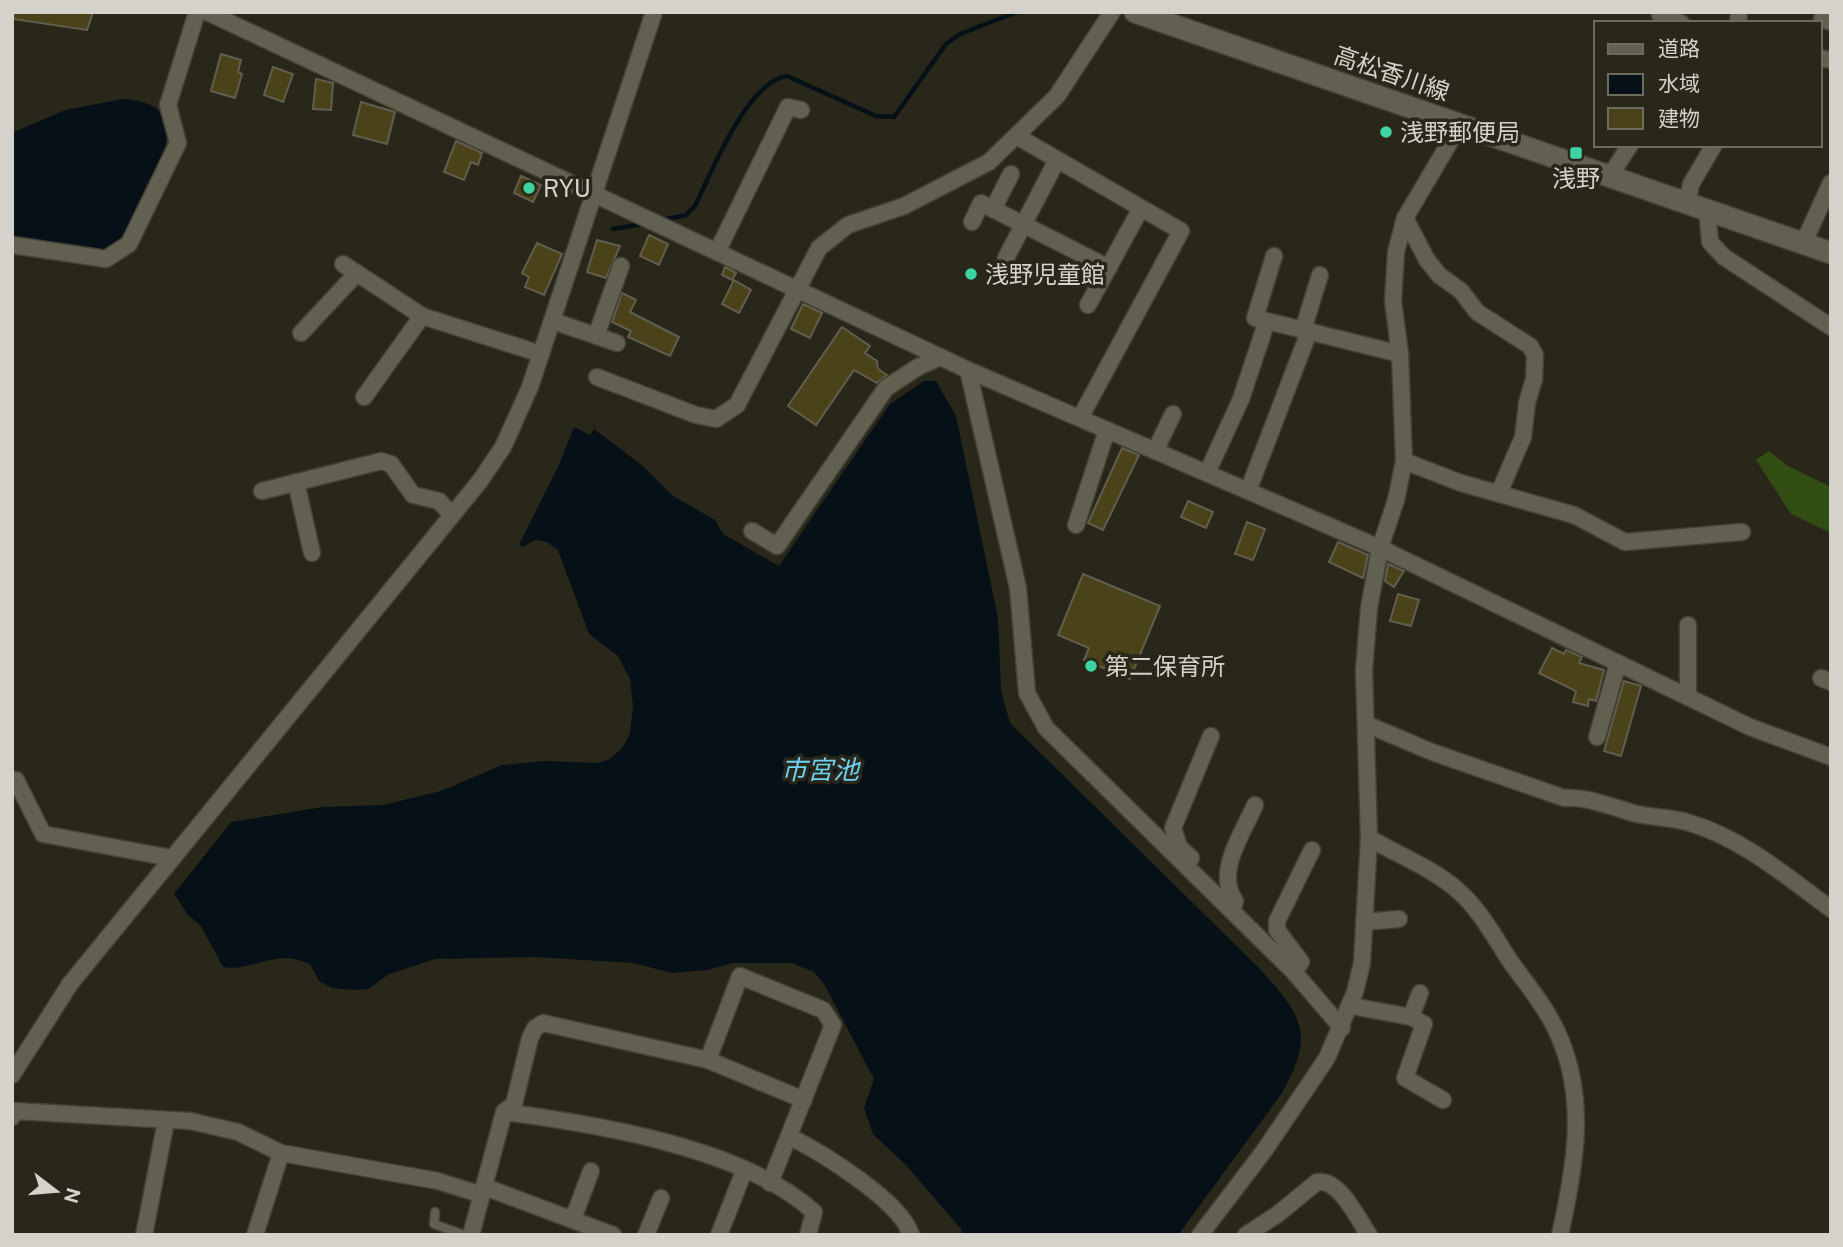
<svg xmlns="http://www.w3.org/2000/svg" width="1843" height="1247" font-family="'Public Sans','Noto Sans JP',sans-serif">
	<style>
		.green { fill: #324d13 }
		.water { fill: #051116 }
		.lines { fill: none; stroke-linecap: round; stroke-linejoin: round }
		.stream { stroke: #051116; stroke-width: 4.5 }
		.building { fill: #4a4218; stroke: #615e4f; stroke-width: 2 }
		.lane-casing { stroke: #444237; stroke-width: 11 }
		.street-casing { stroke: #444237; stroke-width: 19 }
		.secondary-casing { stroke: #444237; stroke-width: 24 }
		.lane { stroke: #626050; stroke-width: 8 }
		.street { stroke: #626050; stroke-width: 16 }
		.secondary { stroke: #626050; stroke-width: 21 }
		.poi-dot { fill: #3dd4a3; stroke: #292719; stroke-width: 2.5 }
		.labels { text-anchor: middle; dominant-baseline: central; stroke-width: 7; stroke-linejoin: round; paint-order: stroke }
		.street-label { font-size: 24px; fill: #d4d2ca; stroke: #292719 }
		.poi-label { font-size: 24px; fill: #d4d2ca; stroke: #292719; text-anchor: start }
		.water-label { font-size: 26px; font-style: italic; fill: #6ed1f5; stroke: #292719 }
	</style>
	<rect width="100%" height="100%" fill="#292719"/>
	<polygon class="green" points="1769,451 1788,466 1831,487 1831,533 1791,514 1756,460"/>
	<g class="water">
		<path d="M123 99C193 103 163 158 144 198 136 214 129 238 113 248 94 259 35 243 12 239V133L65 110Z"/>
		<path d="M924 381H936L956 416 998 618 1001 691 1010 723 1261 970C1303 1018 1315 1033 1282 1093L1178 1235H962L961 1229 905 1164 873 1134 864 1108 874 1079 824 984 814 972 792 963H733L707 970 672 973 633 963 535 957 435 959 389 974 368 989 354 990 332 988 319 981 310 964C303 962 295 958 288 958 265 957 246 971 223 967L201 926 188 915 174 894 231 822 323 807 383 805 441 791 502 765 545 761 598 763 610 759 622 748 630 734 633 706 630 679 618 656 589 634 558 550 547 542 535 540 523 547 519 545 559 465 574 427 590 435 594 429 643 466 673 496 715 520 723 534 779 566 890 404Z"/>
	</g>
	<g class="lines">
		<g class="stream">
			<path d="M662 220 686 215 695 206C712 171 747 82 787 76L876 116 894 117 946 44 960 34 1017 12"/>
			<polyline points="613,229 643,224"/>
		</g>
	</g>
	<g class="building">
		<polygon points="14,12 93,12 87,30 13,19"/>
		<polygon points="221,54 241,60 238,72 242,74 235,98 211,91"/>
		<polygon points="273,67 293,74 283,102 264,95"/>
		<polygon points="316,79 333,83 331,110 313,109"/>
		<polygon points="361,102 395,112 387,144 353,135"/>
		<polygon points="456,141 482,153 478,165 471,162 464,180 444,172"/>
		<polygon points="521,176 541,185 533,202 514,193"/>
		<polygon points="649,235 668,244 659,265 640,256"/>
		<polygon points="597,240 620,246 606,278 587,272"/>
		<polygon points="537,243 562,254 544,295 525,287 529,277 522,273"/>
		<polygon points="725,267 736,273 732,280 722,275"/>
		<polygon points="734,280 751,290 739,313 722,304"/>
		<polygon points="622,293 636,300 630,312 679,337 670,356 628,337 631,331 612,322"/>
		<polygon points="803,304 822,313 810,338 791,329"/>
		<polygon points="842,327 870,346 865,353 877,361 878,369 887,375 877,383 854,370 816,425 788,406"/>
		<polygon points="1122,448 1139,455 1103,530 1088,523"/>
		<polygon points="1188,501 1213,512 1206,528 1181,517"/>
		<polygon points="1247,522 1265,529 1253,560 1235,554"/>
		<polygon points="1338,542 1368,555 1363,578 1329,562"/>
		<polygon points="1388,564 1404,571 1394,587 1385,581"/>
		<polygon points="1083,574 1160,606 1130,679 1084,660 1089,648 1058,635"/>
		<polygon points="1398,594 1419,600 1411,626 1390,621"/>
		<polygon points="1552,648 1564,654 1566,650 1582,657 1579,663 1604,670 1596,701 1589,699 1588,706 1573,702 1576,691 1539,673"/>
		<polygon points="1624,681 1641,686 1621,756 1604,751"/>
	</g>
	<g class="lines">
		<defs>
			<polyline id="lane" points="435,1212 434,1224 464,1235"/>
			<g id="street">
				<polyline points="207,12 968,370 1380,548 1750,727 1831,757"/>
				<polyline points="1660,15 1681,23"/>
				<polyline points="1822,19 1831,22"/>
				<polyline points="1738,23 1739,12"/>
				<polyline points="1820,58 1831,60"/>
				<polyline points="1018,137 1181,231 1080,418"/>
				<polyline points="1610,176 1630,145"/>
				<polyline points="1687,203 1691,184 1714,145"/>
				<polyline points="993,209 1011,174"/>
				<polyline points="1707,210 1710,242 1724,257 1831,327"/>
				<polyline points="1405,218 1427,260 1439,275 1461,291 1477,312 1530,346 1535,355 1534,379 1527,403 1523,437 1499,493"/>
				<polyline points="972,222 981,203 1109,268"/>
				<polyline points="1803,244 1831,183"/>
				<polyline points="12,245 106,259 129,244 178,143 168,105 197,12"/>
				<polyline points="717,252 788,107 801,110"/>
				<polyline points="1274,256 1255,318 1400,354"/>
				<polyline points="1006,258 1057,160"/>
				<polyline points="343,264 422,316 541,354"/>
				<polyline points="1088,305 1141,208"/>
				<polyline points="553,321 617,343"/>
				<polyline points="1303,330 1320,275"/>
				<polyline points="301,333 357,273"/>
				<polyline points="596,336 621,266"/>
				<polyline points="968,370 1018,588 1027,693 1046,728 1294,972 1342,1028"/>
				<polyline points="597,377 696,415 716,419 737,405 819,248 848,225 904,206 989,162 1057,96 1112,12"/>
				<polyline points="364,397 422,316"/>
				<polyline points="1155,451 1173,414"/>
				<polyline points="1404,461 1461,483 1574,515 1625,542 1742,532"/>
				<polyline points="1207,473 1241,399 1267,321"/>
				<polyline points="296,482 312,553"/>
				<polyline points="262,491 381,461 391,464 413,495 439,501 452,515"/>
				<polyline points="1248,491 1309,332"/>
				<polyline points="1076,525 1107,430"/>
				<polyline points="752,531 777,546 886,388 918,367 941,357"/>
				<polyline points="1821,678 1831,682"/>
				<polyline points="1688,697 1688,625"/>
				<path d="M1366 724 1432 752 1564 798C1588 796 1613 808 1637 814 1655 818 1672 817 1690 823 1743 839 1786 876 1831 909"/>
				<polyline points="1597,737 1618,663"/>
				<polyline points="12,780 16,780 43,834 171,858"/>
				<path d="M1369 838C1396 854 1432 868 1456 889 1479 908 1494 936 1510 961 1528 986 1550 1012 1561 1041 1587 1105 1574 1171 1560 1235"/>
				<polyline points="1191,858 1179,847 1173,828 1211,736"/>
				<path d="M1233 908 1235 901C1215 872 1242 835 1255 805"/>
				<polyline points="1364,922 1399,919"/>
				<polyline points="1294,972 1301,962 1277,930 1277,921 1312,850"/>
				<polyline points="1352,1006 1411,1017 1424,1024 1405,1078 1443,1100"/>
				<polyline points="1411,1017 1420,993"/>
				<polyline points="708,1060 740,976 823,1010 833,1025 770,1183"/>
				<polyline points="12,1075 70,984 480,481 503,447 530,387 654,12"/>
				<polyline points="504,1112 514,1104 530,1038 535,1028 543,1023 708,1060 804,1100"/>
				<polyline points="12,1117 15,1111 190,1121 238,1132 281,1153 438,1181 482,1195"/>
				<path d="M790 1137C821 1152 902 1202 911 1235"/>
				<polyline points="485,1187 613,1235"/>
				<polyline points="573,1219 591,1171"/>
				<polyline points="144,1235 166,1121"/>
				<polyline points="255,1235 281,1153"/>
				<path d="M471 1235 504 1112C596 1124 744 1148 814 1212L808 1235"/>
				<polyline points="646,1235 661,1198"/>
				<polyline points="719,1235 744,1171"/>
				<polyline points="1200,1235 1264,1151 1327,1058 1355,992 1362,963 1369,838 1364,670 1369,608 1380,548 1396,500 1404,461 1400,354 1393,301 1396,252 1405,218 1460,125"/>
				<path d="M1246 1235 1278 1214 1317 1182C1339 1178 1358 1219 1369 1235"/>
			</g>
			<polyline id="secondary" points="1135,12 1831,253"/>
		</defs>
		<use href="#lane" class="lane-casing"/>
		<use href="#street" class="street-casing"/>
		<use href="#secondary" class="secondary-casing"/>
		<use href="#lane" class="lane"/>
		<use href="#street" class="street"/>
		<use href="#secondary" class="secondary"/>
	</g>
	<g class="poi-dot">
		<circle cx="1386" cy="132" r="7"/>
		<rect x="1569" y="146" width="14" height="14" rx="3.5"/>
		<circle cx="529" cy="188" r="7"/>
		<circle cx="971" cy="274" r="7"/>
		<circle cx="1091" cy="666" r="7"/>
	</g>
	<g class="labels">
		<g class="street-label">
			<text transform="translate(1392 73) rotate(19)">高松香川線</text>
		</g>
		<g class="poi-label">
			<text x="1400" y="132">浅野郵便局</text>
			<text x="1576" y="178" text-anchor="middle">浅野</text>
			<text x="543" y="188">RYU</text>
			<text x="985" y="274">浅野児童館</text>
			<text x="1105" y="666">第二保育所</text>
		</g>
		<g class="water-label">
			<text x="820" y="769">市宮池</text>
		</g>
	</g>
	<rect width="1843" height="1247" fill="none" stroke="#d4d2ca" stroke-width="28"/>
	<rect x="1594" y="21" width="228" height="126" fill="#292719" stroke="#6d6b60" stroke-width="2"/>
	<rect x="1608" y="44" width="35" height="10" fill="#626050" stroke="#6d6b60" stroke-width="2"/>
	<text x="1658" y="56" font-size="21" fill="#d4d2ca">道路</text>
	<rect x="1608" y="74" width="35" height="21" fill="#051116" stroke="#6d6b60" stroke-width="2"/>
	<text x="1658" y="91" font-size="21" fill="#d4d2ca">水域</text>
	<rect x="1608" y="108" width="35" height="21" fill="#4a4218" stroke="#6d6b60" stroke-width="2"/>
	<text x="1658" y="126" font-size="21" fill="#d4d2ca">建物</text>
	<g transform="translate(56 1191) rotate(106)" stroke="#292719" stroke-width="5" paint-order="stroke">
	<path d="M0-5L12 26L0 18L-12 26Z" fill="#d4d2ca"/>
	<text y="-10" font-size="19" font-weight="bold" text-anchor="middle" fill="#d4d2ca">N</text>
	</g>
</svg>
